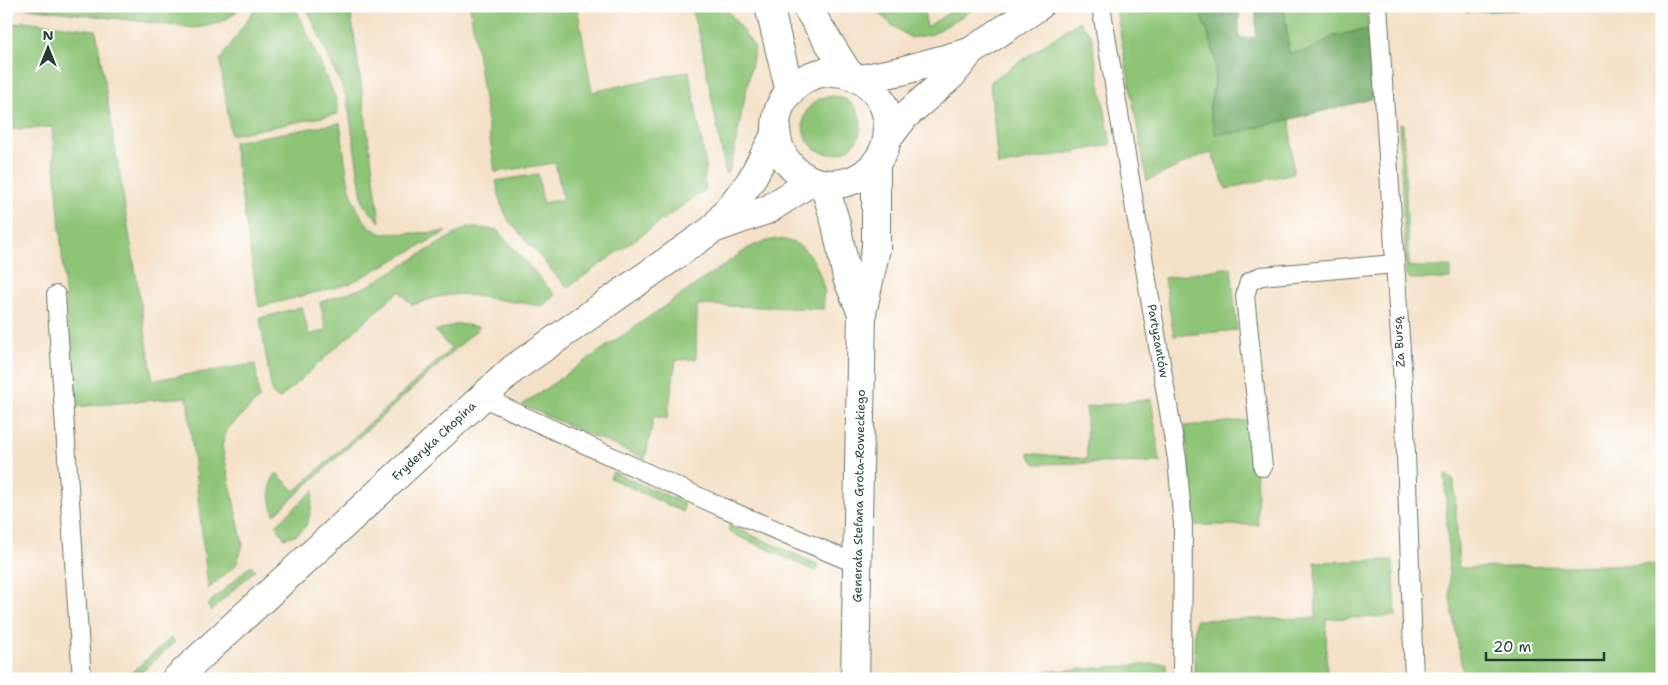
<svg xmlns="http://www.w3.org/2000/svg" width="1668" height="685" font-family="'Shantell Sans',sans-serif">
	<style>
		.green { fill: #8dc476; stroke: #568055 }
		.forest { fill: #72aa67; stroke: #48744e }
		.lines { fill: none; stroke-linecap: round; stroke-linejoin: round }
		.lane-casing { stroke: #6a7667; stroke-width: 20 }
		.street-casing { stroke: #6a7667; stroke-width: 30 }
		.lane { stroke: #fff; stroke-width: 18 }
		.street { stroke: #fff; stroke-width: 28 }
		.labels { text-anchor: middle; dominant-baseline: central; stroke-width: 4; stroke-linejoin: round; paint-order: stroke }
		.street-label { font-size: 12px; fill: #1f3d34; stroke: #fff }
	</style>
	<rect width="100%" height="100%" fill="#fff"/>
	<filter id="ink" filterUnits="userSpaceOnUse"><feTurbulence type="fractalNoise" baseFrequency=".02" numOctaves="2"/><feDisplacementMap in="SourceGraphic" scale="10" xChannelSelector="R" yChannelSelector="G"/><feConvolveMatrix kernelMatrix="1 2 1 2 8 2 1 2 1" color-interpolation-filters="sRGB"/></filter>
	<filter id="wash" filterUnits="userSpaceOnUse"><feTurbulence type="fractalNoise" baseFrequency=".0096" numOctaves="4" result="noise"/><feDisplacementMap in="SourceGraphic" scale="20" xChannelSelector="R" yChannelSelector="G"/><feGaussianBlur stdDeviation="1.12" result="paint"/><feColorMatrix in="noise" values="0 0 0 0 0 0 0 0 0 0 0 0 0 0 0 0 0 1.4 0 .05"/><feComposite in="paint" operator="in"/></filter>
	<g filter="url(#wash)">
		<rect width="100%" height="100%" fill="#f4e1c7"/>
		<g class="green">
			<path d="M11 6H241C229 22 214 25 195 28Z"/>
			<polygon points="257,6 295,6 336,99 338,114 231,135 220,60"/>
			<polygon points="306,6 350,6 380,222 363,204 347,98"/>
			<polygon points="470,6 577,6 592,92 689,71 706,166 704,181 706,189 567,288 509,221 501,204 496,181 538,174 543,203 563,199 555,163 495,172"/>
			<polygon points="690,6 725,6 755,48 731,166 726,174 700,37"/>
			<polygon points="872,6 923,6 927,27 959,6 979,6 933,34 911,38 893,26"/>
			<path d="M1118 6H1197C1214 46 1221 65 1209 108L1234 133 1290 119 1293 173 1226 189 1212 153 1200 156 1147 181 1116 10Z"/>
			<polygon points="1282,6 1366,6 1368,29 1334,36 1307,51 1289,53 1284,8"/>
			<polygon points="6,20 19,24 23,21 96,30 153,380 255,364 259,398 226,431 222,446 243,545 236,565 208,589 187,397 74,407 52,127 6,130"/>
			<polygon points="1079,21 1091,35 1111,145 998,166 990,82"/>
			<circle cx="832" cy="125" r="29"/>
			<path d="M340 123C346 156 345 221 383 234L446 232 349 284 259 307 233 142Z"/>
			<polygon points="1403,123 1409,267 1451,267 1450,279 1411,279 1406,276 1399,124"/>
			<polygon points="467,227 497,230 555,295 542,306 460,294 437,297 412,305 399,291 279,399 272,393 260,318 302,307 309,335 326,330 320,302 366,287"/>
			<path d="M777 239C810 241 818 266 825 293L823 294 824 309 697 305 696 359 676 360 667 419 654 416 645 459 522 405 747 249 759 243Z"/>
			<polygon points="1231,267 1237,330 1174,336 1164,278"/>
			<path d="M458 324 480 327 274 515C271 502 266 484 277 473L295 491 451 349 435 331Z"/>
			<polygon points="1151,399 1160,462 1035,464 1028,453 1087,459 1086,407"/>
			<polygon points="1248,420 1256,468 1258,525 1195,525 1185,426"/>
			<polygon points="613,472 684,503 683,512 610,478"/>
			<polygon points="1445,474 1454,481 1459,568 1662,564 1662,679 1464,679 1450,598"/>
			<path d="M314 490C309 514 313 533 284 538L276 525Z"/>
			<polygon points="729,525 817,564 817,572 729,532"/>
			<polygon points="1393,560 1396,616 1326,619 1327,679 1194,679 1195,620 1316,618 1315,562"/>
			<polygon points="251,565 255,570 211,611 207,605"/>
			<polygon points="171,638 175,642 134,679 124,679"/>
			<polygon points="1166,663 1166,679 1040,679 1040,672"/>
		</g>
		<g class="forest">
			<polygon points="1223,6 1239,10 1239,38 1256,37 1256,10 1258,6 1282,6 1284,8 1289,53 1307,51 1334,36 1368,29 1372,99 1234,133 1215,134 1209,108 1215,84 1216,63 1212,44 1201,16"/>
			<polygon points="1466,6 1523,6 1520,10 1466,12"/>
		</g>
	</g>
	<g filter="url(#ink)">
		<g class="lines">
			<defs>
				<g id="lane">
					<polyline points="1101,6 1177,459 1183,525 1182,679"/>
					<polyline points="1378,6 1404,398 1414,679"/>
					<polyline points="56,295 82,679"/>
					<polyline points="482,397 719,506 857,564"/>
					<polyline points="1263,467 1245,296 1249,282 1261,276 1394,264"/>
				</g>
				<g id="street">
					<polyline points="769,6 790,92"/>
					<polyline points="806,6 848,73"/>
					<circle cx="832" cy="128" r="56"/>
					<polyline points="861,79 901,71 970,52 1039,6"/>
					<polyline points="888,138 905,116 952,75 970,52"/>
					<polyline points="824,184 836,224 847,278 862,313"/>
					<polyline points="713,229 769,209 812,181"/>
					<polyline points="176,679 513,369 713,229 750,182 776,133"/>
					<polyline points="855,679 862,313 876,248 876,163"/>
				</g>
			</defs>
			<use href="#lane" class="lane-casing"/>
			<use href="#street" class="street-casing"/>
			<use href="#lane" class="lane"/>
			<use href="#street" class="street"/>
		</g>
	</g>
	<g class="labels">
		<g class="street-label">
			<text transform="translate(1158 341) rotate(80)">Partyzantów</text>
			<text transform="translate(1399 342) rotate(-94)">Za Bursą</text>
			<text transform="translate(434 441) rotate(-43)">Fryderyka Chopina</text>
			<text transform="translate(859 496) rotate(-89)">Generała Stefana Grota-Roweckiego</text>
		</g>
	</g>
	<rect width="1668" height="685" fill="none" stroke="#fff" stroke-width="25"/>
	<g transform="translate(48 48)" stroke="#ffffff" stroke-width="4" paint-order="stroke">
	<path d="M0-4L9 19L0 12L-9 19Z" fill="#1f3d34"/>
	<text y="-8" font-size="14" font-weight="bold" text-anchor="middle" fill="#1f3d34">N</text>
	</g>
	<path d="M1486 652v8h118v-8" fill="none" stroke="#1f3d34" stroke-width="2.5"/>
	<text x="1493" y="652" font-size="15" fill="#1f3d34" stroke="#ffffff" stroke-width="4" paint-order="stroke">20 m</text>
</svg>
